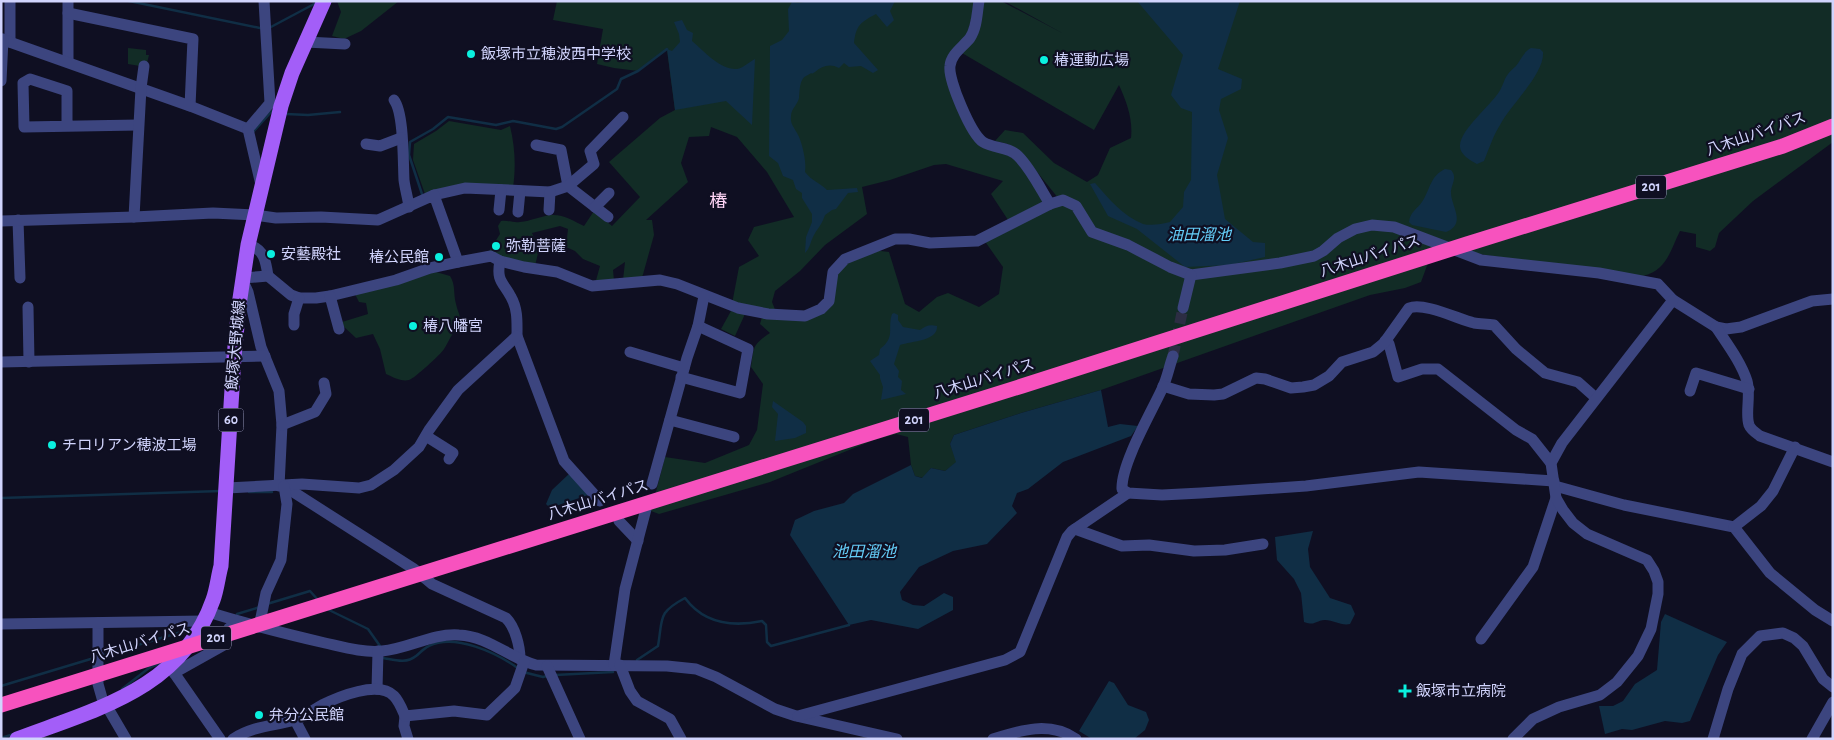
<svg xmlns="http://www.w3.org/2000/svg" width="1834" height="740" font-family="'Alegreya Sans','Noto Sans JP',sans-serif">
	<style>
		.green { fill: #122c26 }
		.water { fill: #102e45 }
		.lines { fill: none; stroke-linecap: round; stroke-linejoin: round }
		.stream { stroke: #102e45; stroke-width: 2.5 }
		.minor-tunnel { stroke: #2c2d43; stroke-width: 11; stroke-dasharray: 11 5.5; stroke-linecap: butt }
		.minor { stroke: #3c457f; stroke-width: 11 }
		.major { stroke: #a35ef8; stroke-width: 15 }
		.highway { stroke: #f752be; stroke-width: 15 }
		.poi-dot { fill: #0af0df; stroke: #0f0f22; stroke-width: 2 }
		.labels { text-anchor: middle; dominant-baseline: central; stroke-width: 4.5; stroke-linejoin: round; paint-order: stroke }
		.shield { fill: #0f0f22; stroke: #9799bb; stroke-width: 1 }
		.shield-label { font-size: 14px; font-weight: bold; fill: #d1d4fd }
		.poi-label { font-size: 15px; fill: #d1d4fd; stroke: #0f0f22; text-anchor: start }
		.street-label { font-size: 15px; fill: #d1d4fd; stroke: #0f0f22 }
		.water-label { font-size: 16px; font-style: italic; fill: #64cdf8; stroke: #0f0f22 }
		.quarter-label { font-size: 18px; fill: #fdd3f5; stroke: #0f0f22 }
	</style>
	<rect width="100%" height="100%" fill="#0f0f22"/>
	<g class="green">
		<polygon points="337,1 399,1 361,31 344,39 332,36 341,12"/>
		<path d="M557 1H976L967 35 950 54 968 129 1015 160 1029 177 1043 201 1041 206 1010 223 991 194 1003 181 946 164 934 165 890 180 862 187 867 214 825 245 800 271 775 291 772 302 776 312 732 304 739 267 759 256 748 240 754 227 794 217 767 172 737 137 711 127 709 136 689 137 681 163 688 182 646 220H652L654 235 642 278 623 280 625 262 613 270 614 281 595 284 600 266 583 259 575 251 566 247 568 229 560 226 532 233 539 249 535 266 519 264 489 251 500 234 498 226 501 221C508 220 513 223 520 222 531 221 541 216 551 215 563 214 574 221 584 226L594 211 612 226 640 197 609 162 660 118 675 110 667 50 638 71 614 68 597 64 603 29 553 20Z"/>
		<path d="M983 1H1001L1064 34 1004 1H1833V142L1753 201 1719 233 1715 247 1710 251 1696 247V234L1680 231C1670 251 1667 270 1643 276L1485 255 1435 244 1421 282 1405 288 1370 295 1101 390 1021 413 954 435 950 444 957 462 945 471 931 468 923 478 915 476 911 465 908 437 896 434 874 440 770 482 659 514 651 511 665 457 705 463 749 445 757 430 763 384 751 367C754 347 752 345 770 333L760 324 762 317 823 312 839 268 873 250 889 252 905 304 919 312 937 297 948 293 979 307 999 294 1003 267 984 240 1063 204 1020 151 1008 144 995 141 1005 130 1023 133 1054 163 1087 182 1098 175 1110 148 1131 138C1133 119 1127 103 1119 85L1094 130 962 53Z"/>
		<polygon points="128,48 146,50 146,55 149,55 146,67 128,64"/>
		<path d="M449 121 501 130 510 126C515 147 516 166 513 188L425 194 413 160 414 144 436 131Z"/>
		<path d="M429 270 450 276C456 286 453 293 456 304 458 313 462 318 460 327 450 334 450 340 444 349 441 354 414 379 409 380 401 382 393 377 386 374L380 349 373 334 356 338 342 325V322L368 314 366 303 359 302 355 294Z"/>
		<polygon points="731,311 745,314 735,336 721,329"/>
	</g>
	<g class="water">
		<path d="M810 1H895L890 11 894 20 887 27 876 14C861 22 856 25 854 43L878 70 873 73 861 66 849 67 844 63 839 68C830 63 822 66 815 72 809 76 815 71 808 75 799 78 800 90 799 98 798 104 791 109 791 116 790 124 794 127 797 133 802 141 807 163 805 172 812 181 820 183 827 190L857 188 858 192 848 193 836 209 832 210 825 215C821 227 817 228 813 237 810 243 810 248 805 253L806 237 812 222V214L802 198V193L796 189 793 180 783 176 778 163 769 156 770 46 782 40 789 31 788 9 792 2 798 3Z"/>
		<path d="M1137 1H1240L1218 69 1242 79 1241 89 1221 99 1219 110 1228 138 1217 175 1225 219 1253 242 1265 243V257L1229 265 1185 267 1137 229 1108 216 1090 184 1095 183C1109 199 1123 216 1143 224 1151 226 1162 224 1170 222L1183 207 1184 192 1191 180 1192 112 1181 108 1171 95 1183 55Z"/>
		<path d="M682 20 687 30 693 33 692 41C704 51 720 70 737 69 743 68 749 62 755 59L752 125 726 101 675 110 667 49 672 51 680 42 679 34 674 22Z"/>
		<path d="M1531 48 1540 49 1543 52C1545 74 1510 105 1500 125 1493 136 1489 149 1484 161L1477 164C1470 160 1459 154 1460 145 1461 129 1491 105 1499 92 1503 86 1504 79 1508 74 1510 71 1513 69 1516 66 1521 60 1523 52 1531 48Z"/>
		<path d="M1445 169 1451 170C1458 178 1451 184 1451 193 1451 206 1467 224 1446 232L1412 225 1409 222C1410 212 1417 209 1422 202 1430 190 1430 176 1445 169Z"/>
		<path d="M894 313 898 315V320L903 327 920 330C926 326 929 324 937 326 938 341 912 341 900 345L894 364 899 371 898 377 902 381 901 390 906 394 881 400 883 387 880 378V375L870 361 879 355 880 349C896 337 887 329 892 314Z"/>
		<polygon points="1101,390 1108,427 1120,424 1138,426 1131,436 1063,462 1028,489 1017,493 1012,506 1017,513 987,544 953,551 919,567 900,592 902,600 913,605 924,606 944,593 953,597 953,610 918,629 871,620 849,625 790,535 795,520 814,511 844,503 853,494 911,465 915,476 922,478 931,468 945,471 956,462 950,444 954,435 1021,413"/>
		<polygon points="773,401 803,422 806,426 806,433 795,438 775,441 778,414 772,407"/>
		<polygon points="570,473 591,494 550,508 546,504 552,490"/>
		<path d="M1313 531 1308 549 1310 567 1330 598 1351 605 1355 614 1350 624C1341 626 1334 620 1325 620 1314 621 1316 626 1304 622L1301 593 1294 579 1277 560 1275 537Z"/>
		<polygon points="1665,614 1727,642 1718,655 1690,721 1682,723 1665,721 1632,730 1622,729 1605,734 1599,706 1613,706 1623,701 1635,684 1657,670 1661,622"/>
		<polygon points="1109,681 1114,683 1128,705 1146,712 1149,720 1145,730 1134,739 1092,739 1079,731"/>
	</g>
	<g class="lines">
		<g class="stream">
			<polyline points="129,1 260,28"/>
			<polyline points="269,28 316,3"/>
			<polyline points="286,114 308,115 340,112"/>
			<polyline points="253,132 272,111"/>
			<polyline points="422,194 409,155 410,142 433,129 448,117 496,125 513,121 556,129 562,127 617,89 621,79 638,71 667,49"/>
			<polyline points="249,492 272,492"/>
			<polyline points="1,498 221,491"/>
			<polyline points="267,604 310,591 318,600"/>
			<polyline points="327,609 368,629 380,646"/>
			<polyline points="237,614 260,607"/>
			<polyline points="101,656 191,629"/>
			<path d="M383 658C395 660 406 664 416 656 420 653 424 648 429 646 455 633 497 653 519 669"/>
			<path d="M637 660 658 646C663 618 657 613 685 598 704 624 733 627 762 621L766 625 767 642 771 646 849 625"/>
			<polyline points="523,672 543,677 547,676"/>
			<polyline points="555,675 613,672"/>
			<polyline points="1,686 94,658"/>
			<polyline points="122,689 149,668 162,662"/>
			<polyline points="1,738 14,734"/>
		</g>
		<polyline class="minor-tunnel" points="1173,356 1183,308"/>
		<g class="minor">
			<polyline points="10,1 10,42"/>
			<polyline points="68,1 68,62"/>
			<path d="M979 1C977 13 977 28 970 38 963 47 951 54 950 66 948 80 971 134 983 142 994 149 1008 146 1018 156 1031 169 1040 188 1050 204"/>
			<polyline points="68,13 193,39 190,106"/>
			<polyline points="1,39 190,106 248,129"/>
			<polyline points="306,42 345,44"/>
			<polyline points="1,81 3,39"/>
			<path d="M394 100C404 113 403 161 404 180 405 189 408 198 409 207"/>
			<polyline points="67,126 67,91 30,79 23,83 24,127 138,125"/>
			<polyline points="248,129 270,103 264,1"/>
			<polyline points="248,129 261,185"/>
			<polyline points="366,144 380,146 401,138"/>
			<polyline points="536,145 561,150 568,186 608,217"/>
			<polyline points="434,195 465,188 550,192 568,186 594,164 590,151 623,117"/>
			<polyline points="595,207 609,193"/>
			<polyline points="499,210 501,190"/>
			<polyline points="549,210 550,192"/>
			<polyline points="518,212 520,191"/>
			<polyline points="134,217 141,88 144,66"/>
			<polyline points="18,220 20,278"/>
			<polyline points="1,221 134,217 213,213 255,215 276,218 321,217 378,220 434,195 458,262 491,256 500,261 524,267 557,272 592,286 660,280 677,284 738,308 768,314 805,316 821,309 829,301 833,272 845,259 895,239 909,239 930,243 977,241 1050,204 1063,200 1076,206 1092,232 1128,245 1170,267 1191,275 1280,263 1314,256 1323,251 1338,238 1355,229 1372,225 1394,227 1481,260 1599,273 1658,284 1673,300 1716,327 1726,329 1741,327 1812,301 1833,299"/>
			<path d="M248 245C264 248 266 262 268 276"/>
			<path d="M500 261C496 281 503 282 511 297 518 309 517 323 517 336L564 461 600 501"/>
			<polyline points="243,278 268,276 291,295 299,298 316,298 330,296 396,280 430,268 458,262"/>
			<polyline points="243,281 248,292 261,347 279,391 282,425 279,486"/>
			<polyline points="330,296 339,329"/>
			<polyline points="28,307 29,362"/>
			<polyline points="1183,308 1191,275"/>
			<polyline points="294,325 294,314 299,298"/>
			<path d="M1716 327C1727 344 1741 362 1747 381 1751 395 1745 414 1749 425 1751 430 1756 433 1760 436L1833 462"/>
			<polyline points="1385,341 1389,344 1398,377 1422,369 1438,369 1516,430 1532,439 1551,463"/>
			<polyline points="630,352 684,368"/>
			<path d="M1173 356C1169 367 1167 379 1162 389 1151 413 1121 464 1122 489L1128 493 1162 495 1201 493 1306 486 1419 472 1554 481"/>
			<polyline points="1,362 265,356"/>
			<polyline points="681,377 740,393 748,349 698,326"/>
			<path d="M1163 386 1189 394 1214 395 1223 394 1256 378 1265 379 1291 388 1303 387 1314 385 1329 376 1342 362 1373 352 1384 343 1409 308C1424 302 1458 319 1474 323 1480 324 1487 324 1494 325L1516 349 1545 373 1578 382 1596 398"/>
			<polyline points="1690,391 1696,373 1749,389"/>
			<polyline points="670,420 734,437"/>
			<polyline points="282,425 315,412 326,394 324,383"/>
			<polyline points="426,436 453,453 449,459"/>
			<polyline points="652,484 687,358 698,326 704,296"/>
			<path d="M284 486 414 569 432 584 506 618C515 627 520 646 520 659"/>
			<polyline points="1555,486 1624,505 1734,527 1770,573 1815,610 1833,621"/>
			<polyline points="227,488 302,484 359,488 371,485 394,470 419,447 429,430 458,390 517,336"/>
			<polyline points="619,521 638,541"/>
			<polyline points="1734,527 1761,506 1773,491 1795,447"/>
			<polyline points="1075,529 1122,546 1149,545 1194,551 1225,550 1263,544"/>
			<path d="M208 612C247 624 286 634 325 643 343 647 364 653 382 651 408 649 432 633 459 635 488 636 509 658 536 665L667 666 696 669 716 677 775 709 796 716 897 739"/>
			<polyline points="98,623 98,684 102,698 126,739"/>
			<polyline points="1,624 203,621"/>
			<polyline points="259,627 266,593 281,560 287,504 284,486"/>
			<polyline points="1481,639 1533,567 1556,498"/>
			<polyline points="614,665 625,589 646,509"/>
			<polyline points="620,665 630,691 637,701 670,719 681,739"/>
			<polyline points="547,666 580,739"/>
			<polyline points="170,667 220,739"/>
			<polyline points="174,673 224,645 229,628"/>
			<polyline points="377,689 378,651"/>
			<polyline points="405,716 404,726 408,739"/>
			<polyline points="798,716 1005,660 1020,652 1067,537 1072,531 1128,493"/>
			<polyline points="295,720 305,739"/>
			<path d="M233 739C253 726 273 726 295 720 305 717 313 710 322 705 338 697 378 680 394 696 399 701 402 709 405 716L454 711 487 715 515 688 524 662"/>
			<path d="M993 739C1021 730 1050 721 1076 739"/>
			<polyline points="1513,739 1533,719 1559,707 1600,695 1617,682 1638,656 1651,629 1658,594 1658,582 1654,571 1647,560 1587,534 1573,523 1563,510 1556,498 1551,463 1562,443 1673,300"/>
			<polyline points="1713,739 1728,689 1742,654 1760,636 1783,633 1794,638 1803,646 1823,679 1833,687"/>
			<polyline points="1812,739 1833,702"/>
		</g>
		<path class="major" d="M17 739C96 709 182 689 213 600 217 589 218 577 221 566L234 357 239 305 248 245 281 106 292 73 324 1"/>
		<polyline class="highway" points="1,705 1022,386 1467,244 1783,146 1833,126"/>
	</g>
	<g class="poi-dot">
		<circle cx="471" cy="54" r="5"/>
		<circle cx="1044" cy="60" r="5"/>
		<circle cx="496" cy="246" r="5"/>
		<circle cx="271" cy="254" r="5"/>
		<circle cx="439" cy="257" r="5"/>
		<circle cx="413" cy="326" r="5"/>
		<circle cx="52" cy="445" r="5"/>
		<path d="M1402.5 683.5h5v5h5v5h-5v5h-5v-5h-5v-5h5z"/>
		<circle cx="259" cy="715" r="5"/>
	</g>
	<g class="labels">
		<g class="shield">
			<rect x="1636" y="175.5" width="30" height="23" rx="4"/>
			<rect x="218.5" y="408.5" width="25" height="23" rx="4"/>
			<rect x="899" y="408.5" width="30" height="23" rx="4"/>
			<rect x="201" y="626.5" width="30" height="23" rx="4"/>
		</g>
		<g class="shield-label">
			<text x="1651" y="187">201</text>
			<text x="231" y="420">60</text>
			<text x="914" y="420">201</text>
			<text x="216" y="638">201</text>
		</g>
		<g class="poi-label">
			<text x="481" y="54">飯塚市立穂波西中学校</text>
			<text x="1054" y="60">椿運動広場</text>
			<text x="506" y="246">弥勒菩薩</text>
			<text x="281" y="254">安藝殿社</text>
			<text x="429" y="257" text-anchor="end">椿公民館</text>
			<text x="423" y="326">椿八幡宮</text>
			<text x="62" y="445">チロリアン穂波工場</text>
			<text x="1416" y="691">飯塚市立病院</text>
			<text x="269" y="715">弁分公民館</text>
		</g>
		<g class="street-label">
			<text transform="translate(1756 134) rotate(-19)">八木山バイパス</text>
			<text transform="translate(1370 256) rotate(-18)">八木山バイパス</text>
			<text transform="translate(236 345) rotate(-85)">飯塚大野城線</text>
			<text transform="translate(984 379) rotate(-17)">八木山バイパス</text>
			<text transform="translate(598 500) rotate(-17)">八木山バイパス</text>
			<text transform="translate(140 643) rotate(-17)">八木山バイパス</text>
		</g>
		<g class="water-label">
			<text x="1199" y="235">油田溜池</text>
			<text x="864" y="552">池田溜池</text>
		</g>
		<g class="quarter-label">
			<text x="718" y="202">椿</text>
		</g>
	</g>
	<rect width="1834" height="740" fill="none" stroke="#d1d4fd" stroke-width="5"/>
</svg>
